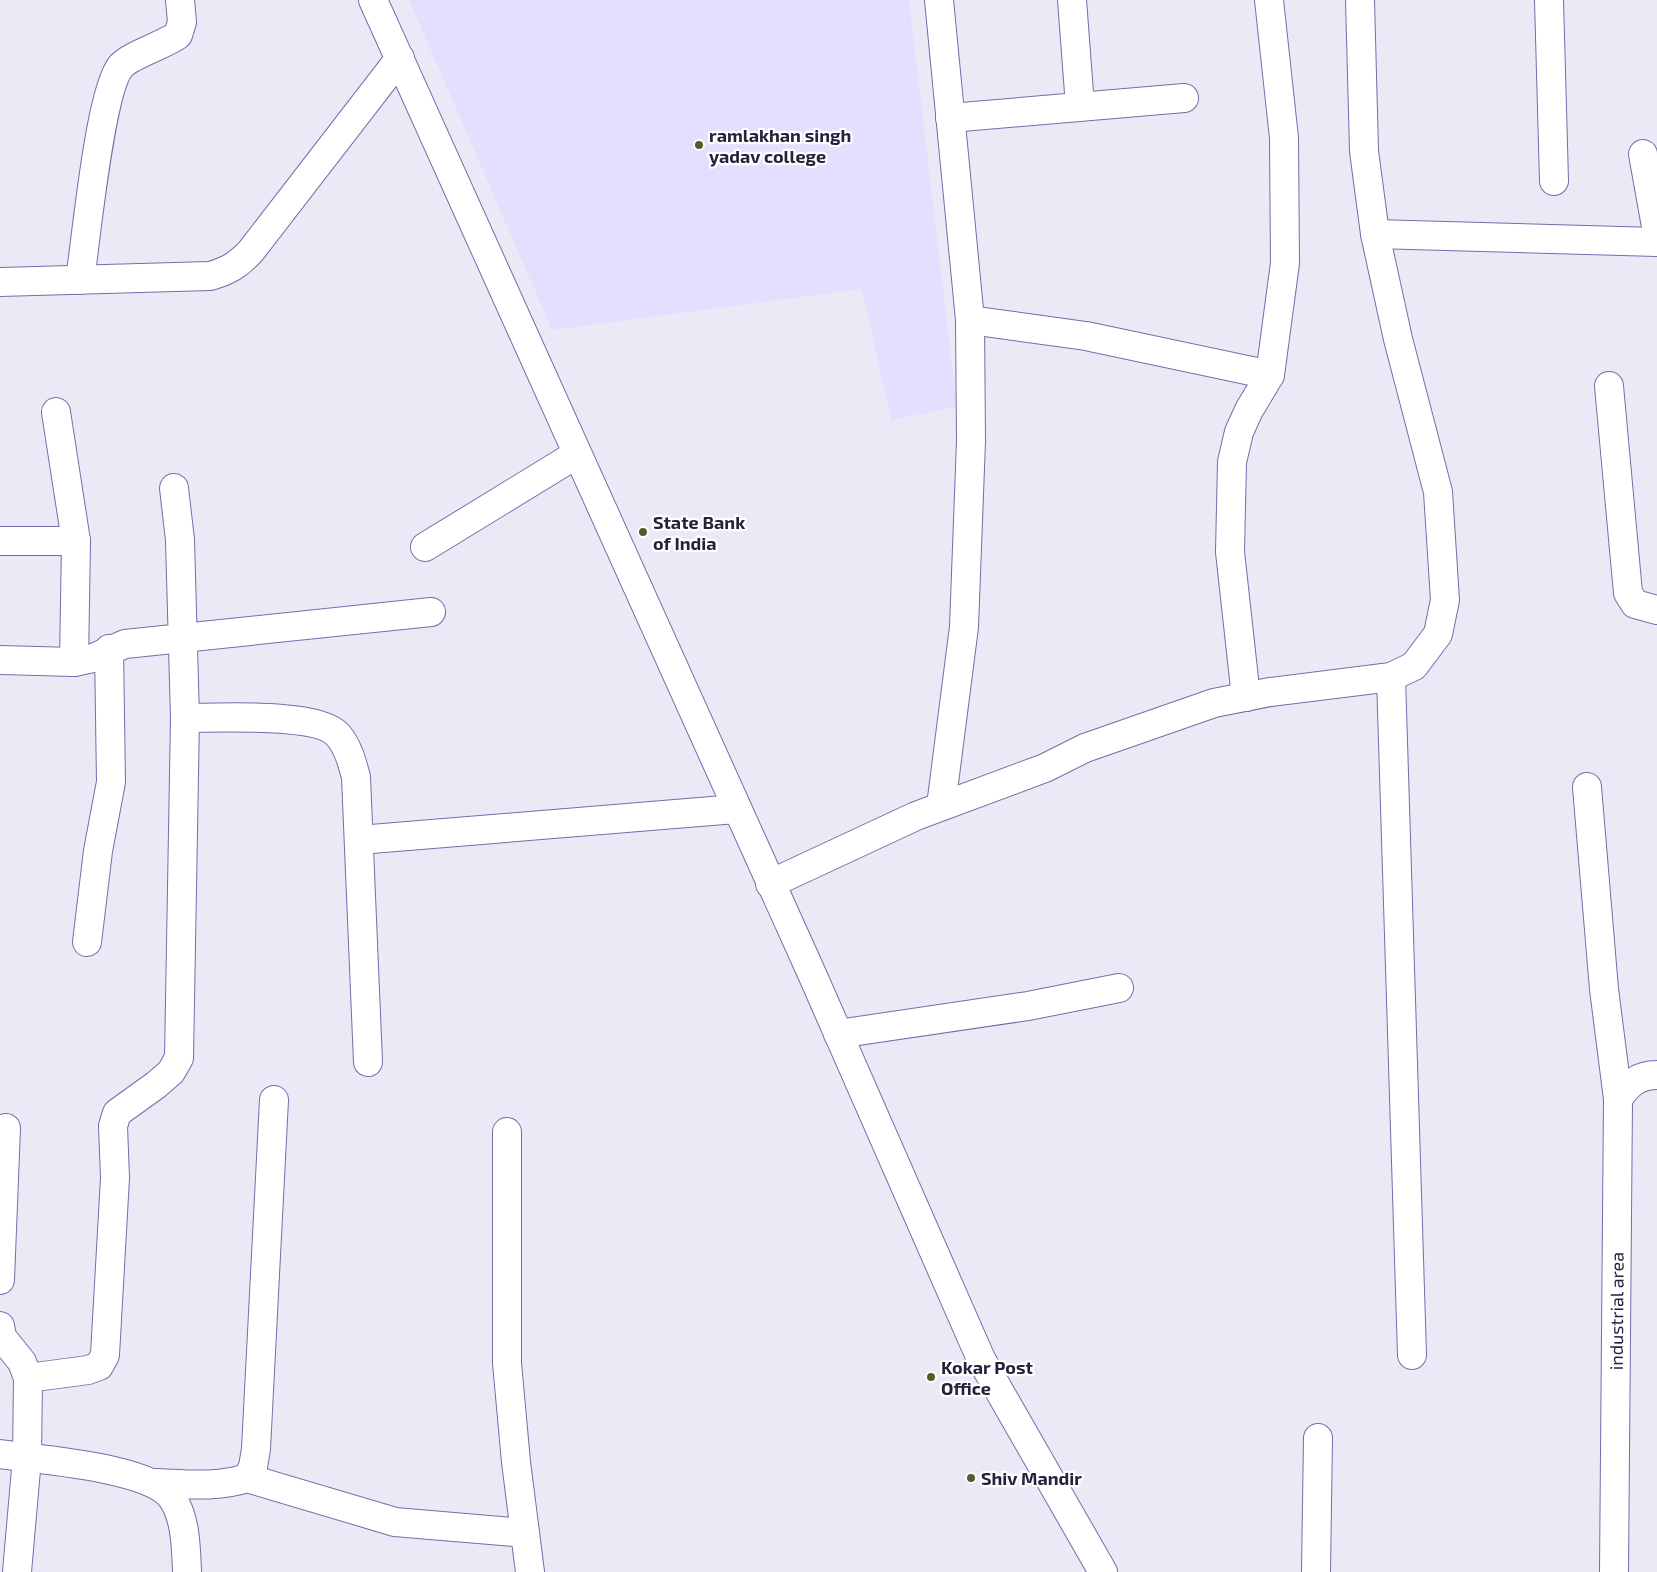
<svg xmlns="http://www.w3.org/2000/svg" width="1657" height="1572" font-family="'Exo 2',sans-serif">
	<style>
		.built { fill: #e6defe }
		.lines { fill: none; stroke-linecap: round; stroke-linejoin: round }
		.minor-casing { stroke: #7c69aa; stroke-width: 30 }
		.major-casing { stroke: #7c69aa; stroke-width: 30 }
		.minor { stroke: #fff; stroke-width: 28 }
		.major { stroke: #fff; stroke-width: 28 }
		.poi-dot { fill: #535b29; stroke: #fff; stroke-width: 2 }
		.labels { text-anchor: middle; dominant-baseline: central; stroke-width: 4.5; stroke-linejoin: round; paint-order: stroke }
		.poi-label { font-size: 18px; font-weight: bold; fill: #29213c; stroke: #fff; text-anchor: start }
		.street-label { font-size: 18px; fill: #29213c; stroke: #fff }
	</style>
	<rect width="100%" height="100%" fill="#ece9f7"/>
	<polygon class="built" points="409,0 909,0 957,407 891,420 862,289 552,330"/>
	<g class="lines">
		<defs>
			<g id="minor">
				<polyline points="939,0 970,320 971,441 964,627 941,806"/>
				<polyline points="1072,0 1080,106"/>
				<polyline points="1549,0 1554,181"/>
				<polyline points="950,118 1184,98"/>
				<polyline points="1643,154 1657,232"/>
				<polyline points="1375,234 1657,242"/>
				<path d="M80 280C86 240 100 90 121 66 131 55 164 45 178 35L182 22 180 0"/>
				<path d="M0 282 210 276C228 271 238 265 251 251L400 58"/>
				<polyline points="970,320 1086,336 1270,375"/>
				<polyline points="1609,386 1628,593 1635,604 1657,610"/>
				<polyline points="56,412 76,541 74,662"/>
				<polyline points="0,541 76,541"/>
				<polyline points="425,547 577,454"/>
				<polyline points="0,660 74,662 93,658 125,644 431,612"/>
				<polyline points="1391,677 1412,1355"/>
				<polyline points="1246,697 1230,552 1232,462 1239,432 1249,410 1270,375 1285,263 1284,138 1269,0"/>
				<path d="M185 718C216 718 319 712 338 735 348 747 352 762 356 777L368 1062"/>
				<polyline points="1587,787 1604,989 1618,1099"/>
				<polyline points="359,840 736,809"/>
				<polyline points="770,884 916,816 1045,768 1085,748 1214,703 1270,692 1391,677 1414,666 1438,634 1445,600 1438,492 1398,339 1375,234 1364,151 1360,0"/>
				<polyline points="87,942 98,851 111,782 109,649"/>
				<polyline points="838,1034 1028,1006 1119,988"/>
				<polyline points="507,1132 507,1363 516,1462 530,1572"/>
				<polyline points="0,1280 6,1128"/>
				<polyline points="0,1326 2,1337 22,1362 28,1378 27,1458 17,1572"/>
				<polyline points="28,1378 88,1370 99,1366 105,1355 115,1178 113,1126 117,1113 156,1085 171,1072 179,1058 185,718 180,540 174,488"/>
				<path d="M0 1454C39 1460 150 1467 172 1498 186 1518 186 1548 187 1572"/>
				<polyline points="247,1478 395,1522 525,1533"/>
				<path d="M155 1483C186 1484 217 1488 247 1478L253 1467 256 1449 274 1100"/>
				<polyline points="1316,1572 1318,1438"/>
				<path id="s1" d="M1614 1572 1618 1099C1628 1084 1638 1075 1657 1075"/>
			</g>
			<polyline id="major" points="373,0 812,974 981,1359 1103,1572"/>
		</defs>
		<use href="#minor" class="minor-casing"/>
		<use href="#major" class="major-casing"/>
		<use href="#minor" class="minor"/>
		<use href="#major" class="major"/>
	</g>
	<g class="poi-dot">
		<circle cx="699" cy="145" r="5"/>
		<circle cx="643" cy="532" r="5"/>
		<circle cx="931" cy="1377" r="5"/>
		<circle cx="971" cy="1478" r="5"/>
	</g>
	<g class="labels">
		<g class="poi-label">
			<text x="709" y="135">ramlakhan singh<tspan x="709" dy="21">yadav college</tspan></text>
			<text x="653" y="522">State Bank<tspan x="653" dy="21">of India</tspan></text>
			<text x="941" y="1367">Kokar Post<tspan x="941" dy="21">Office</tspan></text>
			<text x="981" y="1478">Shiv Mandir</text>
		</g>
		<g class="street-label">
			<text stroke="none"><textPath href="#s1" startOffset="261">industrial area</textPath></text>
		</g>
	</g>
</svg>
